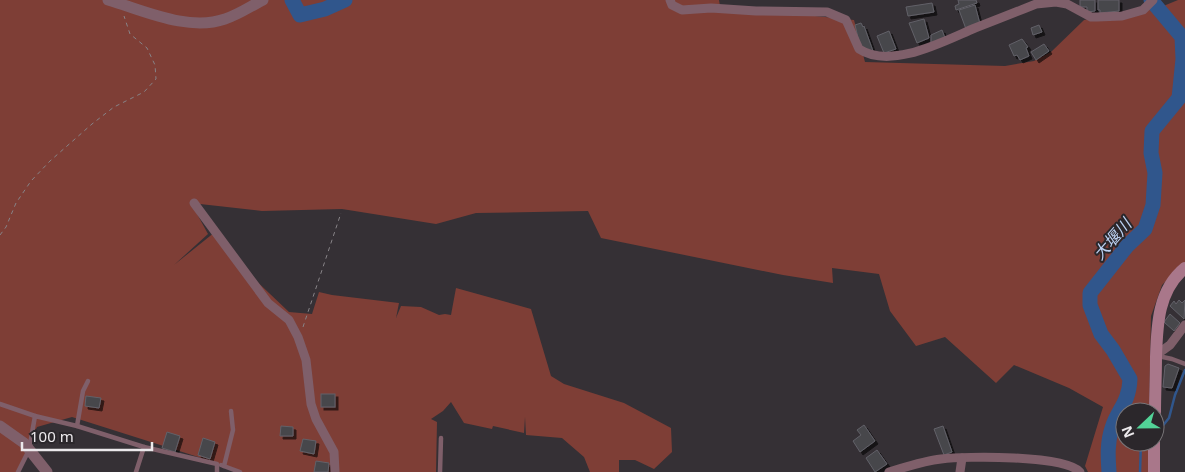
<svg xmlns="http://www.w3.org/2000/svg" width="1185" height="472" font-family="'Noto Sans','Noto Sans JP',sans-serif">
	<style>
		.green { fill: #7e3e36 }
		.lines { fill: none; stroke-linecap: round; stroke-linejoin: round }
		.stream { stroke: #30568c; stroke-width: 2.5 }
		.river { stroke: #30568c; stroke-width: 15 }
		.building { fill: #46464c; stroke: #626168; filter: url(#shadow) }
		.path { stroke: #878387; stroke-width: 1; stroke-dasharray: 4 4; stroke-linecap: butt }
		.service { stroke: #7f5f6a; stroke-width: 4.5 }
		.minor { stroke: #7f5f6a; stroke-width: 9 }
		.tertiary { stroke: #7f5f6a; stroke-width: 11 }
		.secondary { stroke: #a9778a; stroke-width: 12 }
		.labels { text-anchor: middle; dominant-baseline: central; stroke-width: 4; stroke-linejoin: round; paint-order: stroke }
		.water-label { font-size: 16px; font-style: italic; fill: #bcd2f3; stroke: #2b272b }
	</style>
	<defs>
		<filter id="shadow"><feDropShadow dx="3" dy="3" stdDeviation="0" flood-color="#0009"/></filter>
	</defs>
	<rect width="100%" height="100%" fill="#353035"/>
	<polygon class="green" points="0,0 719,0 720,6 854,20 865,62 1005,66 1034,61 1051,52 1084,20 1153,7 1170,25 1161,7 1178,0 1185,0 1185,262 1162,285 1151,316 1149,412 1125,412 1125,442 1150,442 1151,472 1088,472 1085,466 1103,407 1069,388 1014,365 996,383 945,337 916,346 890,311 879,274 832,268 833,283 783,275 601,238 588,211 476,213 436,224 342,209 262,211 191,203 208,234 174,265 215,232 228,254 289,312 312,314 319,292 332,295 399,303 396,318 401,306 421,307 439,315 445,314 451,315 456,288 531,309 551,376 564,384 624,403 671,428 672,452 654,469 635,460 619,460 619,472 590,472 584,457 562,438 526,435 525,417 524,433 493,426 492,429 464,423 451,402 443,411 431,419 437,422 436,472 336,472 334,458 333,472 241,472 214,462 72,417 37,427 19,472 0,472"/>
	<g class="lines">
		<g class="stream">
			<polyline points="1161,428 1169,418 1175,395 1185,370"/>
			<polyline points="1140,472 1141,442"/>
		</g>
		<g class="river">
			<polyline points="292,0 300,15 325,9 345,0"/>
			<path d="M1109 472C1108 457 1107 443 1112 428 1118 409 1129 403 1130 379L1113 350 1101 334 1090 305V293L1127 246 1145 229 1153 205 1155 173 1151 153 1152 131 1179 98 1183 59 1182 37 1151 0"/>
		</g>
	</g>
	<g class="building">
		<polygon points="958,0 976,0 977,3 956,10 955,6 959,4"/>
		<polygon points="1080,0 1095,0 1095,11 1087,12 1087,7 1080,7"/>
		<polygon points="1098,0 1119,0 1119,11 1100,13 1100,10 1098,10"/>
		<polygon points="932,3 934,12 908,16 906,7"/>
		<polygon points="975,5 980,24 966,29 959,10"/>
		<polygon points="924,19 929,38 917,43 909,23"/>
		<polygon points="861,23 863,27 864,26 873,51 861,50 855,25"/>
		<polygon points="1039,25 1042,32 1033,35 1031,28"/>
		<polygon points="942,30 945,38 931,44 931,35"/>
		<polygon points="889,31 896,49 884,53 877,36"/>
		<polygon points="1022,39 1028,47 1026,48 1029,56 1020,60 1017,55 1014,56 1009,45"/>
		<polygon points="1044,44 1049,51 1036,60 1031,52"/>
		<polygon points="1179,300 1182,303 1185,300 1184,319 1170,306 1174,301 1176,304"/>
		<polygon points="1170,314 1180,323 1174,331 1164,322"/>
		<polygon points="1168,364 1179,368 1172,388 1163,387 1165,366"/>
		<rect x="321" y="394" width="14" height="13"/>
		<polygon points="86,396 101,398 99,408 85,406"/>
		<polygon points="864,425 875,441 860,452 853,441 861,435 857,430"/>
		<polygon points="281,426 293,427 293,436 280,436"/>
		<polygon points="943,426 952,452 944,455 934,429"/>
		<polygon points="167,432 180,436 175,452 162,448"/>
		<polygon points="203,438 215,442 210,459 198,455"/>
		<polygon points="303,439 316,441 314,454 300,451"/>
		<polygon points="877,450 887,464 875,472 866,458"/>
		<polygon points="316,461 329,463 328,472 314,472"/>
	</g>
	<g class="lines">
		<g class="path">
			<polyline points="0,235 6,227 16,203 31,181 50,161 92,124 114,107 144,92 156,79 155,65 147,48 130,34 124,16"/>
			<polyline points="303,327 341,213"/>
		</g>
		<g class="service">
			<polyline points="1158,356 1172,359 1185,364"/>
			<polyline points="0,404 35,416"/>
			<polyline points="77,426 83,391 88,381"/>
			<polyline points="144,447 217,464 217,472"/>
			<polyline points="221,465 240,472"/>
			<polyline points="224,466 233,430 231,411"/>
			<polyline points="18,472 29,450 35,416 77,426 144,447 136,472"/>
			<polyline points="440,472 441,438"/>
		</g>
		<g class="minor">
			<path d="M670 0 672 5 682 10 711 8 756 11 827 12 846 20 859 49C891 70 944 41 975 28 996 20 1016 12 1036 4L1056 2 1067 4 1091 17H1097L1122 16 1143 10 1153 0"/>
			<polyline points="194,203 268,303 289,320 298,337 306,360 311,404 316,419 334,452 335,472"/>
			<polyline points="1156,355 1170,345 1185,325"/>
			<path d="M889 472C906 467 923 461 941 459 966 456 1064 455 1080 472"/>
			<polyline points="960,472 962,458"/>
		</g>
		<g class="tertiary">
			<path d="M108 0C143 10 188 32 225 19 238 15 251 6 263 0"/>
			<polyline points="0,426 24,443 47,472"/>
		</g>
		<g class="secondary">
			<path d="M1155 412C1155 394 1156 376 1156 357 1157 325 1158 290 1185 268"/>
			<polyline points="1154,472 1154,442"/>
		</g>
	</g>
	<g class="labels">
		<g class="water-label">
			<text transform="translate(1112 239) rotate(-49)">大堰川</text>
		</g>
	</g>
	<g transform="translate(1140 427) rotate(248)"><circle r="24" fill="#2b272b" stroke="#787578"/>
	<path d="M0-4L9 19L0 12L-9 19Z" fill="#52d397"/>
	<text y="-8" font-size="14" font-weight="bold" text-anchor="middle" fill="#ece9ec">N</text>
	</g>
	<path d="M22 442v8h130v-8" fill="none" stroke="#ece9ec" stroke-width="2.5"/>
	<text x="30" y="442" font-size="15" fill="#ece9ec" stroke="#2b272b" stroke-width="4" paint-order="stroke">100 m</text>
</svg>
